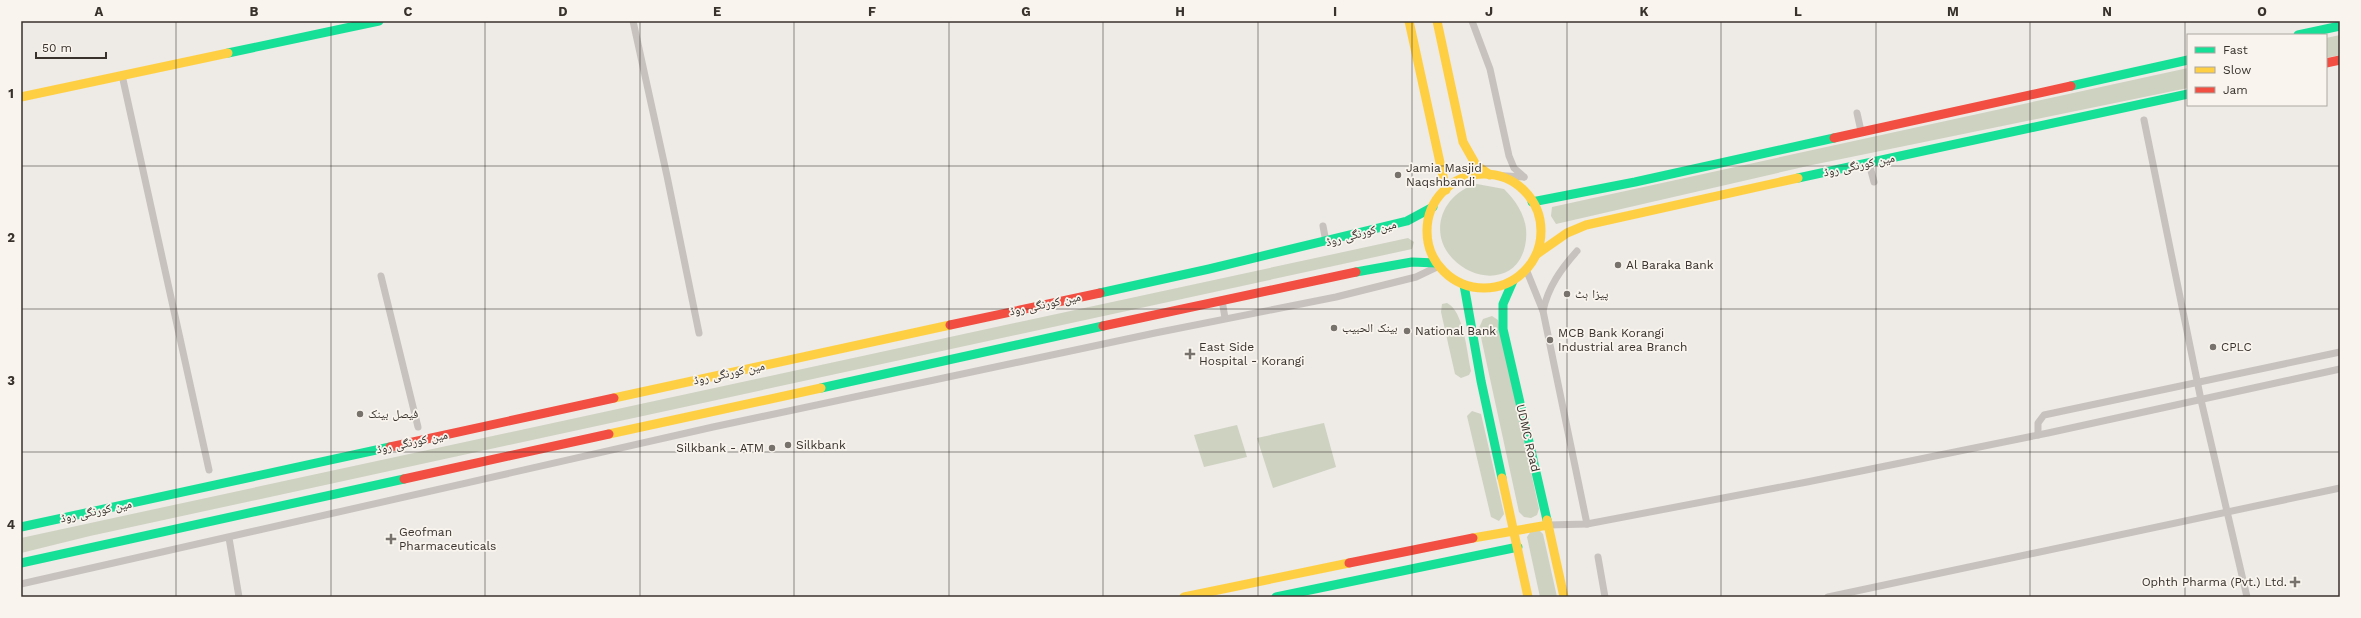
<svg xmlns="http://www.w3.org/2000/svg" width="2361" height="618" font-family="'Work Sans','Noto Naskh Arabic',sans-serif">
	<style>
		.green { fill: #ced2c1 }
		.lines { fill: none; stroke-linecap: round; stroke-linejoin: round }
		.street { stroke: #c7c2bd; stroke-width: 7 }
		.fast { stroke: #16e098; stroke-width: 9 }
		.slow { stroke: #ffcf43; stroke-width: 9 }
		.jam { stroke: #f24e42; stroke-width: 9 }
		.grid { fill: none; stroke: #38312c; stroke-width: 1; stroke-opacity: 0.55 }
		.poi-dot { fill: #78726d; stroke: #f9f5ee; stroke-width: 1.5 }
		.labels { text-anchor: middle; dominant-baseline: central; stroke-width: 3.5; stroke-linejoin: round; paint-order: stroke }
		.street-label { font-size: 12px; fill: #38312c; stroke: #f9f5ee }
		.poi-label { font-size: 12px; fill: #38312c; stroke: #f9f5ee; text-anchor: start }
		.neatline { fill: none; stroke: #38312c; stroke-width: 1.5 }
		.grid-label { font-size: 13px; text-anchor: middle; font-weight: bold; fill: #38312c }
	</style>
	<rect width="100%" height="100%" fill="#eeeae6"/>
	<g class="green">
		<polygon points="2340,35 2340,55 2326,58 2326,38"/>
		<polygon points="2188,68 2188,88 1812,165 1556,224 1551,216 1552,207"/>
		<path d="M1477 184 1504 189C1520 205 1530 223 1525 246 1517 283 1476 283 1453 259 1427 232 1443 193 1477 184Z"/>
		<polygon points="1408,238 1414,242 1412,249 90,536 21,553 21,538"/>
		<path d="M1447 303C1464 311 1467 354 1471 371L1469 375 1461 378 1455 374 1441 312 1442 304Z"/>
		<polygon points="1492,316 1498,320 1539,509 1537,515 1531,518 1524,517 1519,512 1479,328 1483,319"/>
		<polygon points="1472,411 1481,414 1504,514 1499,521 1491,517 1467,416"/>
		<polygon points="1324,423 1336,467 1273,488 1257,438"/>
		<polygon points="1237,425 1247,457 1204,467 1194,435"/>
		<polygon points="1539,530 1543,534 1557,597 1540,597 1527,537 1531,531"/>
	</g>
	<g class="lines">
		<g class="street">
			<polyline points="633,21 667,176 699,333"/>
			<polyline points="1472,21 1490,69 1509,156 1514,168 1524,177"/>
			<polyline points="122,75 209,470"/>
			<polyline points="1857,113 1861,131"/>
			<polyline points="2144,120 2201,400 2247,597"/>
			<polyline points="1869,163 1874,182"/>
			<polyline points="1490,175 1524,177"/>
			<polyline points="1323,226 1326,242"/>
			<path d="M1577 251C1561 269 1548 287 1543 311L1587 524"/>
			<polyline points="1526,269 1543,311"/>
			<polyline points="381,276 418,427"/>
			<polyline points="1222,300 1225,318"/>
			<polyline points="2038,435 2038,423 2044,415 2340,352"/>
			<polyline points="1548,525 1587,524 1807,482 2048,433 2340,369"/>
			<polyline points="229,538 239,597"/>
			<polyline points="1598,557 1605,597"/>
			<polyline points="21,584 713,427 1155,333 1336,297 1416,277 1439,266"/>
			<polyline points="1828,597 2340,488"/>
		</g>
		<g class="fast">
			<polyline points="2298,35 2340,26"/>
			<polyline points="228,53 379,21"/>
			<polyline points="2071,86 2188,60"/>
			<polyline points="1798,178 2188,94"/>
			<polyline points="1532,202 1635,182 1834,138"/>
			<polyline points="1356,272 1412,262 1436,263"/>
			<polyline points="1513,281 1503,304 1503,329 1547,520"/>
			<polyline points="1464,285 1481,381 1502,478"/>
			<polyline points="1100,293 1209,269 1407,221 1433,207"/>
			<polyline points="821,388 1103,326"/>
			<polyline points="21,527 390,447"/>
			<polyline points="21,563 404,479"/>
			<polyline points="1276,597 1518,547"/>
		</g>
		<g class="slow">
			<polyline points="1409,21 1446,190"/>
			<polyline points="1437,21 1463,142 1476,165 1490,175"/>
			<polyline points="21,97 228,53"/>
			<circle cx="1484" cy="231" r="57"/>
			<polyline points="1537,254 1567,233 1586,225 1798,178"/>
			<polyline points="614,398 950,325"/>
			<polyline points="609,434 821,388"/>
			<polyline points="1502,478 1528,597"/>
			<polyline points="1547,520 1564,597"/>
			<polyline points="1473,538 1548,525"/>
			<polyline points="1184,597 1349,563"/>
		</g>
		<g class="jam">
			<polyline points="2326,63 2340,60"/>
			<polyline points="1834,138 2071,86"/>
			<polyline points="950,325 1100,293"/>
			<polyline points="1103,326 1356,272"/>
			<polyline points="390,447 614,398"/>
			<polyline points="404,479 609,434"/>
			<polyline points="1349,563 1473,538"/>
		</g>
	</g>
	<path class="grid" d="M176 21V597M331 21V597M485 21V597M640 21V597M794 21V597M949 21V597M1103 21V597M1258 21V597M1412 21V597M1567 21V597M1721 21V597M1876 21V597M2030 21V597M2185 21V597M21 166H2340M21 309H2340M21 452H2340"/>
	<g class="poi-dot">
		<circle cx="1398" cy="175" r="4"/>
		<circle cx="1618" cy="265" r="4"/>
		<circle cx="1567" cy="294" r="4"/>
		<circle cx="1334" cy="328" r="4"/>
		<circle cx="1407" cy="331" r="4"/>
		<circle cx="1550" cy="340" r="4"/>
		<circle cx="2213" cy="347" r="4"/>
		<path d="M1188 348h4v4h4v4h-4v4h-4v-4h-4v-4h4z"/>
		<circle cx="360" cy="414" r="4"/>
		<circle cx="788" cy="445" r="4"/>
		<circle cx="772" cy="448" r="4"/>
		<path d="M389 533h4v4h4v4h-4v4h-4v-4h-4v-4h4z"/>
		<path d="M2293 576h4v4h4v4h-4v4h-4v-4h-4v-4h4z"/>
	</g>
	<g class="labels">
		<g class="street-label">
			<text transform="translate(1859 165) rotate(-12)">مین کورنگی روڈ</text>
			<text transform="translate(1361 233) rotate(-15)">مین کورنگی روڈ</text>
			<text transform="translate(1045 304) rotate(-12)">مین کورنگی روڈ</text>
			<text transform="translate(729 373) rotate(-12)">مین کورنگی روڈ</text>
			<text transform="translate(1528 438) rotate(77)">UDMC Road</text>
			<text transform="translate(412 442) rotate(-12)">مین کورنگی روڈ</text>
			<text transform="translate(96 511) rotate(-12)">مین کورنگی روڈ</text>
		</g>
		<g class="poi-label">
			<text x="1406" y="168">Jamia Masjid<tspan x="1406" dy="14">Naqshbandi</tspan></text>
			<text x="1626" y="265">Al Baraka Bank</text>
			<text x="1575" y="294">پیزا ہٹ</text>
			<text x="1342" y="328">بينک الحبيب</text>
			<text x="1415" y="331">National Bank</text>
			<text x="1558" y="333">MCB Bank Korangi<tspan x="1558" dy="14">Industrial area Branch</tspan></text>
			<text x="1199" y="347">East Side<tspan x="1199" dy="14">Hospital - Korangi</tspan></text>
			<text x="2221" y="347">CPLC</text>
			<text x="368" y="414">فیصل بینک</text>
			<text x="796" y="445">Silkbank</text>
			<text x="764" y="448" text-anchor="end">Silkbank - ATM</text>
			<text x="399" y="532">Geofman<tspan x="399" dy="14">Pharmaceuticals</tspan></text>
			<text x="2287" y="582" text-anchor="end">Ophth Pharma (Pvt.) Ltd.</text>
		</g>
	</g>
	<rect width="2361" height="618" fill="none" stroke="#f9f5ee" stroke-width="44"/>
	<rect x="2187" y="34" width="140" height="72" fill="#f9f5ee" stroke="#aca7a0"/>
	<rect x="2195" y="47" width="20" height="6" fill="#16e098" stroke="#aca7a0"/>
	<text x="2223" y="54" font-size="12" fill="#38312c">Fast</text>
	<rect x="2195" y="67" width="20" height="6" fill="#ffcf43" stroke="#aca7a0"/>
	<text x="2223" y="74" font-size="12" fill="#38312c">Slow</text>
	<rect x="2195" y="87" width="20" height="6" fill="#f24e42" stroke="#aca7a0"/>
	<text x="2223" y="94" font-size="12" fill="#38312c">Jam</text>
	<path d="M36 52v6h70v-6" fill="none" stroke="#38312c" stroke-width="2"/>
	<text x="42" y="52" font-size="12" fill="#38312c" stroke="#f9f5ee" stroke-width="3" paint-order="stroke">50 m</text>
	<rect x="22" y="22" width="2317" height="574" class="neatline"/>
	<g class="grid-label">
		<text x="99" y="16">A</text>
		<text x="254" y="16">B</text>
		<text x="408" y="16">C</text>
		<text x="563" y="16">D</text>
		<text x="717" y="16">E</text>
		<text x="872" y="16">F</text>
		<text x="1026" y="16">G</text>
		<text x="1180" y="16">H</text>
		<text x="1335" y="16">I</text>
		<text x="1489" y="16">J</text>
		<text x="1644" y="16">K</text>
		<text x="1798" y="16">L</text>
		<text x="1953" y="16">M</text>
		<text x="2107" y="16">N</text>
		<text x="2262" y="16">O</text>
		<text x="11" y="98">1</text>
		<text x="11" y="242">2</text>
		<text x="11" y="385">3</text>
		<text x="11" y="529">4</text>
	</g>
</svg>
